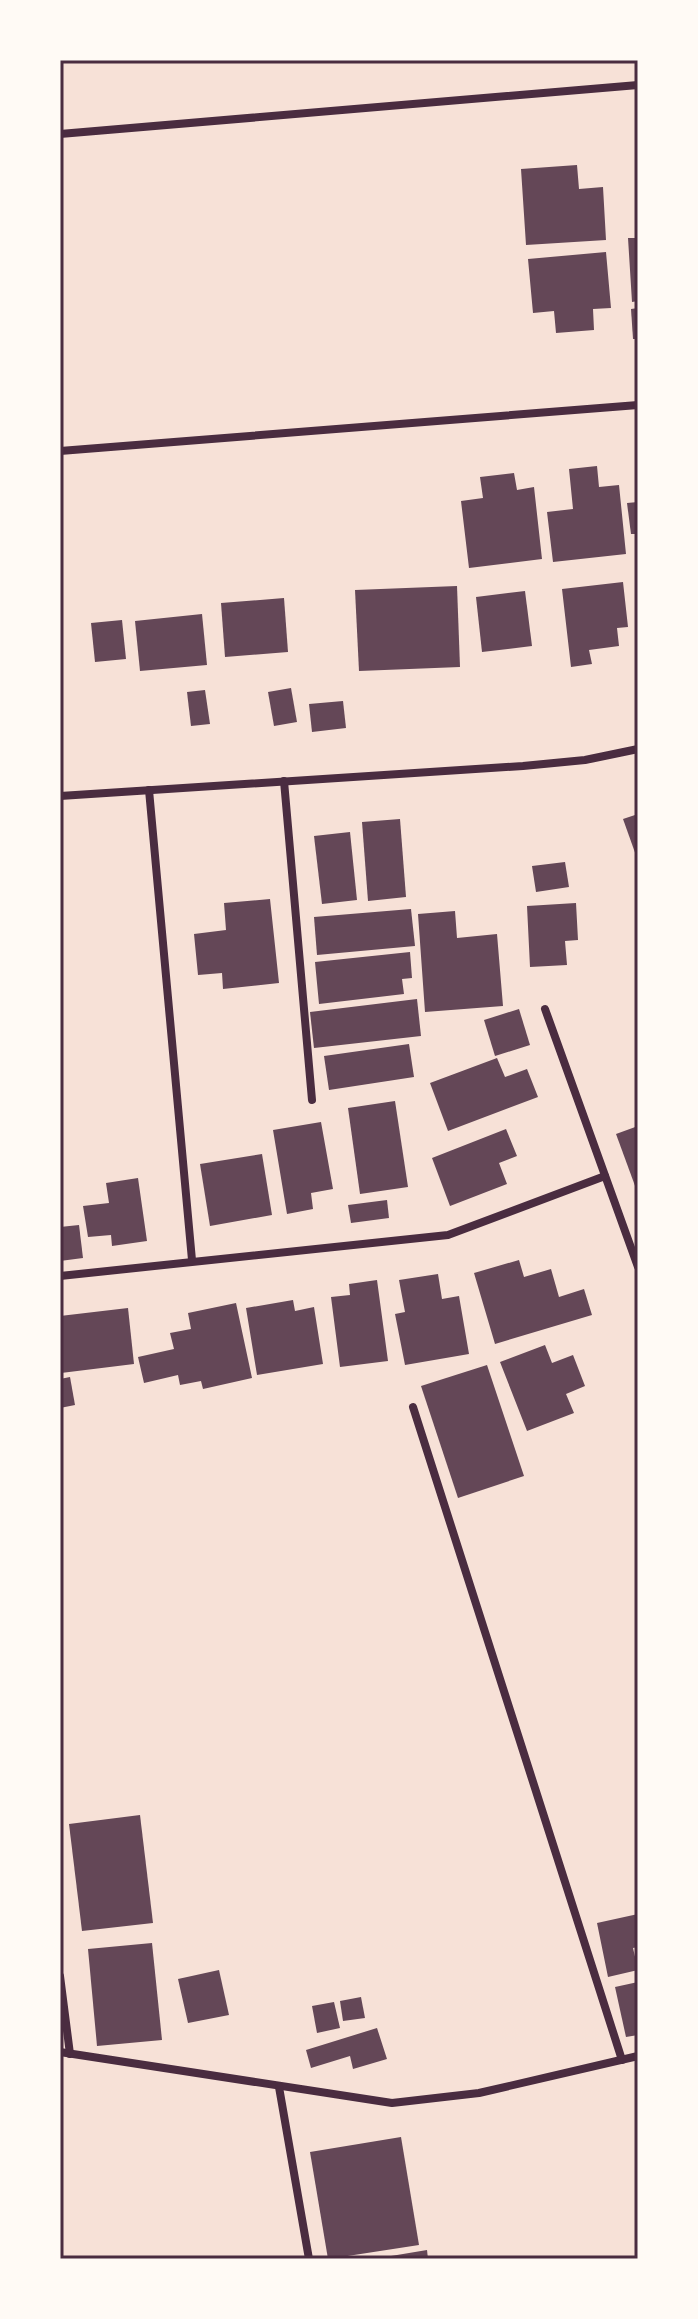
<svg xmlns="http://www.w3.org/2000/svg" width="698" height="2319" font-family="Poppins,sans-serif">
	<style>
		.building { fill: #644757 }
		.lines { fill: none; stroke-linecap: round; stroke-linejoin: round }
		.minor { stroke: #4a2c40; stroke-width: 8 }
		.neatline { fill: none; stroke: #4a2c40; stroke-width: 3 }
	</style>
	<rect width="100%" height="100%" fill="#f7e1d7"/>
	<g class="building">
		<polygon points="577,165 579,189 603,187 606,240 526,245 521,169"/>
		<polygon points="628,238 638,238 638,301 632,302"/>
		<polygon points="606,252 611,308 593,309 594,330 556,333 554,311 533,313 528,259"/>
		<polygon points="638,308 638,339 633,339 631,309"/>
		<polygon points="597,466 599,487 619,485 626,554 553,562 547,512 573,509 569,469"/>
		<polygon points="514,473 517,490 534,487 542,559 469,568 461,501 483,498 480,477"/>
		<polygon points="638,502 638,534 631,534 627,503"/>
		<polygon points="623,582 628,627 617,628 619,646 589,650 592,664 571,667 562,589"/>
		<polygon points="457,586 460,667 359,671 355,590"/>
		<polygon points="525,591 532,646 482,652 476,597"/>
		<polygon points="284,598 288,652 225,657 221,603"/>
		<polygon points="202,614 207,665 140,671 135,621"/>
		<polygon points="122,620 126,659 95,662 91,623"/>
		<polygon points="291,688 297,722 274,726 268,692"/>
		<polygon points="205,690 210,724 191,726 187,692"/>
		<polygon points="343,701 346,728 312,732 309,704"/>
		<polygon points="638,814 638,861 623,819"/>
		<polygon points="400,819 406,897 368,901 362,822"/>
		<polygon points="350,832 357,900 322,904 314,836"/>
		<polygon points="565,862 569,887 536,892 532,866"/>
		<polygon points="270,899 279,983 223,989 222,973 198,975 194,934 226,930 224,903"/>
		<polygon points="576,903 578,940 565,941 567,965 530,967 527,906"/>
		<polygon points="411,909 415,946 317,955 314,917"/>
		<polygon points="455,911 457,938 497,934 503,1006 425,1012 418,914"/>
		<polygon points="410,952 412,978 402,979 404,994 319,1004 315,962"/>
		<polygon points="417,999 421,1036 314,1048 310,1012"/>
		<polygon points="519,1009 530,1045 495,1056 484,1020"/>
		<polygon points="409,1044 414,1077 329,1090 324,1056"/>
		<polygon points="497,1058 505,1077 527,1069 538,1097 448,1131 430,1083"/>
		<polygon points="395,1101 408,1187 360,1194 348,1108"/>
		<polygon points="321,1122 333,1189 311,1193 313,1209 287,1214 273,1130"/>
		<polygon points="638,1126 638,1194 616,1134"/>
		<polygon points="506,1129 517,1156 499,1163 507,1184 450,1206 432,1158"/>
		<polygon points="262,1154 272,1215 210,1226 200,1164"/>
		<polygon points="138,1178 147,1241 112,1246 111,1235 88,1237 83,1206 109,1203 106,1183"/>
		<polygon points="387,1200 389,1218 351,1223 348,1205"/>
		<polygon points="79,1225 83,1258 60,1261 60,1227"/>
		<polygon points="519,1260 524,1277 551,1269 559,1297 584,1289 592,1315 495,1344 474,1273"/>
		<polygon points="438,1274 442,1299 459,1296 469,1354 405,1365 395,1314 405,1312 399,1280"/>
		<polygon points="377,1280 388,1361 340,1367 331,1297 350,1295 349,1284"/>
		<polygon points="293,1300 295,1311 314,1307 323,1364 257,1375 246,1308"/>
		<polygon points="236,1303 252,1378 203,1389 201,1381 180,1385 178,1375 144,1383 138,1357 174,1349 170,1333 191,1329 188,1313"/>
		<polygon points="128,1308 134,1364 61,1373 60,1316"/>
		<polygon points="545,1345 552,1363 573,1355 585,1386 566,1394 574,1413 527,1431 500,1362"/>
		<polygon points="487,1365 524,1476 458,1498 421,1386"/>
		<polygon points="70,1377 75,1405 60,1408 60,1379"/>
		<polygon points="140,1815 153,1923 82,1931 69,1824"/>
		<polygon points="638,1914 638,1947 633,1948 638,1970 608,1977 597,1923"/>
		<polygon points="152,1943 162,2040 97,2046 88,1949"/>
		<polygon points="219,1970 229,2015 188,2023 178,1979"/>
		<polygon points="638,1982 638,2035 626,2037 615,1987"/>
		<polygon points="361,1997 365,2018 343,2021 340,2001"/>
		<polygon points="334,2002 340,2028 317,2033 312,2006"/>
		<polygon points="377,2028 387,2059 353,2069 350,2056 311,2068 306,2050"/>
		<polygon points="401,2137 419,2245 328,2259 310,2152"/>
		<polygon points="427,2250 428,2259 385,2259 385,2257"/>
	</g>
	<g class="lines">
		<g class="minor">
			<polyline points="60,134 638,85"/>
			<polyline points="60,451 638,405"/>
			<polyline points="284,781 312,1100"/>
			<polyline points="149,790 192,1260"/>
			<polyline points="60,796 523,766 585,760 638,749"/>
			<polyline points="545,1009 638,1267"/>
			<polyline points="60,1276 448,1235 605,1176"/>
			<polyline points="413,1407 622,2060"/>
			<polyline points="60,1976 70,2054"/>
			<polyline points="60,2052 392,2103 479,2093 638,2056"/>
			<polyline points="279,2087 309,2259"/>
		</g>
	</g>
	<rect width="698" height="2319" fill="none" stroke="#fffaf5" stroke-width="124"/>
	<rect x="62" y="62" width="574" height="2195" class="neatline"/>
</svg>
